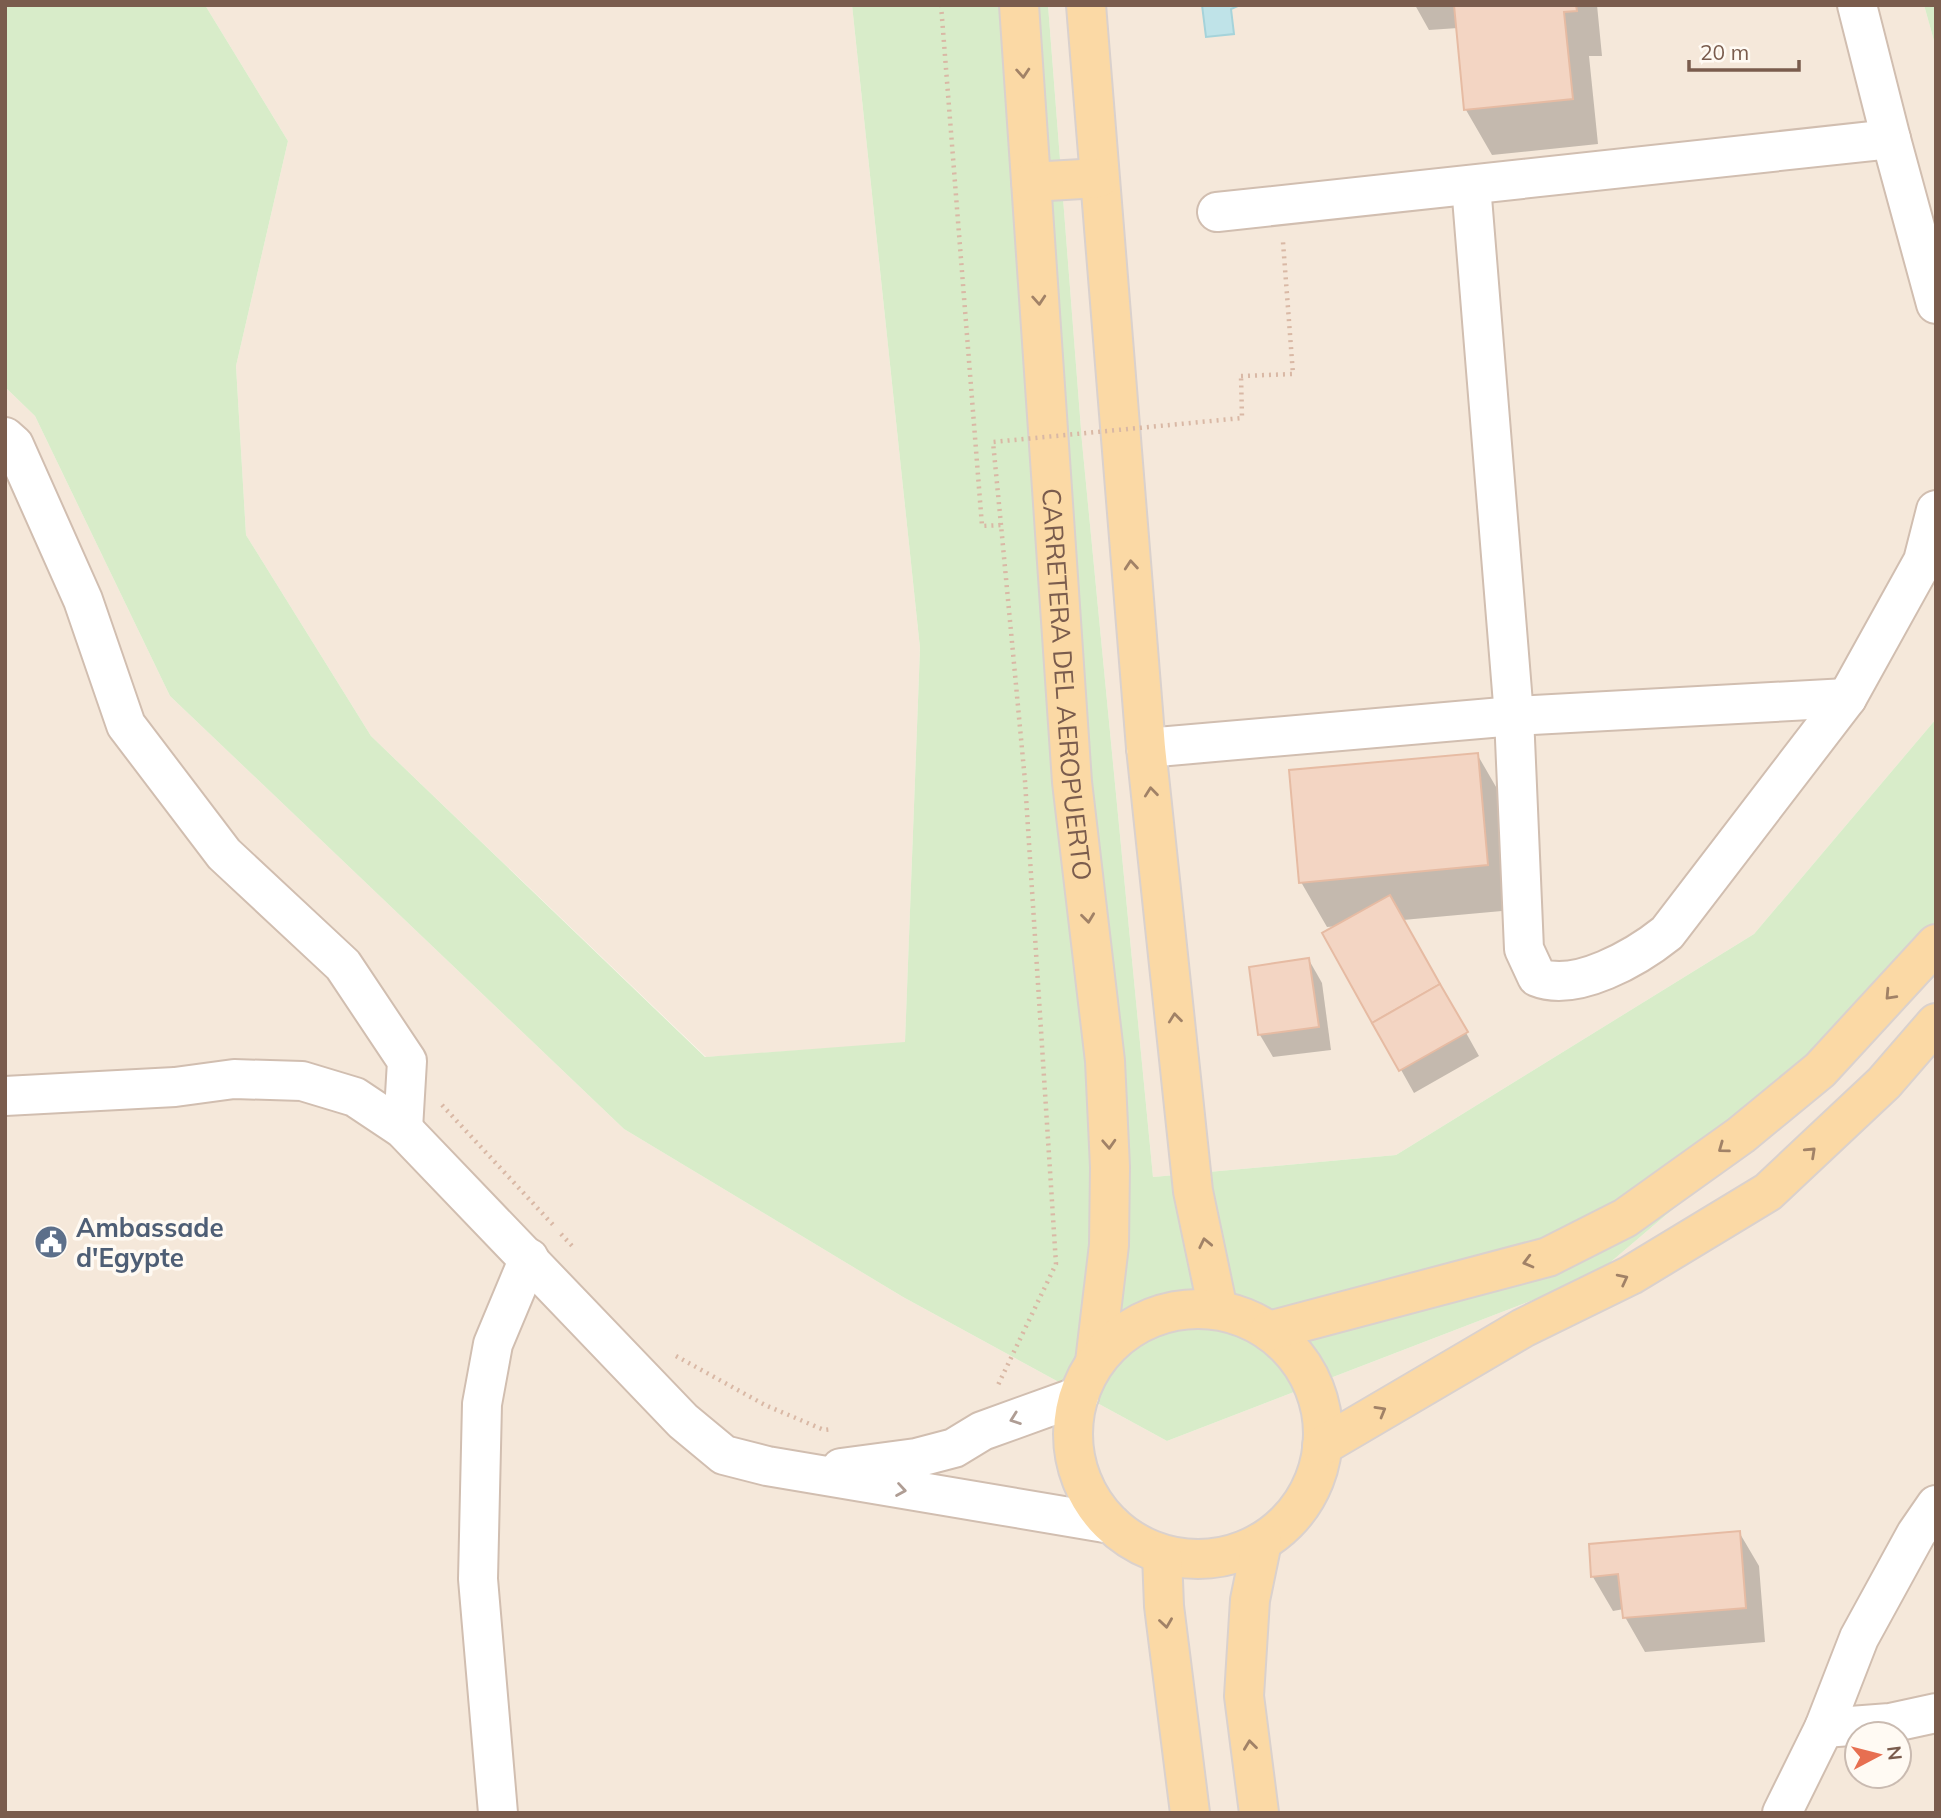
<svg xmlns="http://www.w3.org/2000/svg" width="1941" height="1818" font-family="Mulish,sans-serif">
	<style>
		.residential { fill: #f5e8da; fill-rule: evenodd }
		.green { fill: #d8ecc9 }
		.water { fill: #bfe3e8; stroke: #a5d3da; stroke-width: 2 }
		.shadow { fill: #0003 }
		.building { fill: #f3d5c3; stroke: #e6bba3; stroke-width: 2 }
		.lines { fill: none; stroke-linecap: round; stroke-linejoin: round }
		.minor-casing { stroke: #d1beb0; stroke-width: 42 }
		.major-casing { stroke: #dad1cd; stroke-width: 42 }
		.path { stroke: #d9b8a5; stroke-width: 4.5; stroke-dasharray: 2 5; stroke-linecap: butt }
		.minor { stroke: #fff; stroke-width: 38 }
		.major { stroke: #fbd9a5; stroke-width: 38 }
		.path-bridge { stroke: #d9b8a5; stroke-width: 4.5; stroke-dasharray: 2 5; stroke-linecap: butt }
		.oneway { stroke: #a18267 }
		.oneway2 { stroke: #af9d94 }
		.labels { text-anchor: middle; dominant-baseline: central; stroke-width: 7; stroke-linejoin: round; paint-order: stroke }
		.street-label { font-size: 26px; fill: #7a5c4d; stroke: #fffaf3 }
		.service-label { font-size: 26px; font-weight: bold; fill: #4e5e75; stroke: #fffaf3; text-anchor: start }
	</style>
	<rect width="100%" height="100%" fill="#fdf6ec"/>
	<g class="residential">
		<polygon points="205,5 852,5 920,648 905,1043 706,1057 371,736 246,535 236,366 288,141"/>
		<polygon points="1048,5 1924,5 1936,48 1936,719 1754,934 1396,1155 1153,1177 1082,442"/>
		<path d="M5 387 35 416 170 696 624 1129 903 1297 1167 1441 1593 1277 1873 1039 1936 975V1813H5ZM1857 1734H1899V1776H1857Z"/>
	</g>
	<g class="green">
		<polygon points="5,5 205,5 288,141 236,366 246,535 371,736 705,1057 905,1042 920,648 852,5 1048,5 1082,442 1153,1177 1396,1155 1754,934 1936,719 1936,975 1873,1039 1593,1277 1167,1441 903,1297 624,1129 170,696 35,416 5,387"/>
		<polygon points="1924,5 1936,5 1936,48"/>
	</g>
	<polygon class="water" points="1202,5 1240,5 1231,9 1234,34 1206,37"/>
	<g class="shadow">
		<polygon points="1415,5 1597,5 1602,56 1589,56 1598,144 1492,155 1466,110 1458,28 1429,30"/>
		<polygon points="1477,754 1503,799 1513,910 1403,920 1479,1056 1414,1093 1325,934 1339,926 1327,927 1301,882"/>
		<polygon points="1309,960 1322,983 1331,1050 1273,1057 1260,1035"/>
		<polygon points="1739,1532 1759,1566 1765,1642 1645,1652 1625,1617 1624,1609 1613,1611 1593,1577 1591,1546"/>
	</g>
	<g class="building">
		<polygon points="1454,5 1576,5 1577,11 1564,12 1573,99 1464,110"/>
		<polygon points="1478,753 1488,865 1299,883 1289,770"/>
		<polygon points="1390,895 1440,984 1372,1023 1322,933"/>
		<polygon points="1309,958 1319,1027 1258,1035 1249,967"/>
		<polygon points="1440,984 1468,1032 1399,1071 1372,1023"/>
		<polygon points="1740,1531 1746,1608 1623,1618 1618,1574 1591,1577 1589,1544"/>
	</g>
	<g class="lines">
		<defs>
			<g id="minor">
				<polyline points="1857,5 1891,139"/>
				<path d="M1471 185 1514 716 1524 949 1537 977C1576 993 1637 957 1667 933L1847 698 1923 561 1936 510"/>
				<polyline points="1217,212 1891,139 1936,304"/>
				<polyline points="5,437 14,445 83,600 126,725 224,854 343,965 407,1061 403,1129"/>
				<polyline points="1146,748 1514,716 1847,698"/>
				<polyline points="5,1096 175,1087 234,1079 302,1081 355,1097 403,1129 683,1421 724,1455 767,1466 1111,1524"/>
				<polyline points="841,1468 916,1458 954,1448 982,1431 1079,1396"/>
				<polyline points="1824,1728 1890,1723 1936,1713"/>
				<polyline points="498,1813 478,1579 482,1404 493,1344 529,1258"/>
				<polyline points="1782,1813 1824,1728 1859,1638 1916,1534 1936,1505"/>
			</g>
			<g id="major">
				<path id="s1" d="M1019 5 1072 782 1105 1061 1110 1167 1109 1245 1095 1362"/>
				<polyline points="1086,5 1146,748 1193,1191 1218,1310"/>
				<polyline points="1031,182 1099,178"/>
				<circle cx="1198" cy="1434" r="125"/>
				<polyline points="1269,1331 1548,1257 1625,1218 1741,1135 1820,1070 1936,944"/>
				<polyline points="1322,1446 1523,1328 1631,1275 1768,1192 1884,1083 1936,1023"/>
				<polyline points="1162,1555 1164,1606 1190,1813"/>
				<polyline points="1259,1813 1244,1696 1250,1600 1262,1542"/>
			</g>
		</defs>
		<use href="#minor" class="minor-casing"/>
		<use href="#major" class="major-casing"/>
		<g class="path">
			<polyline points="941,5 982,526 1001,525 1025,781 1056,1264 998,1385"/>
			<polyline points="1241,376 1293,374 1283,242"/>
			<polyline points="442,1105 555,1227"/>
			<polyline points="561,1234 574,1248"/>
			<polyline points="676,1356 765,1405 824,1430 832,1429"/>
		</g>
		<use href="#minor" class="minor"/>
		<use href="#major" class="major"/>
		<polyline class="path-bridge" points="1001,525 993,442 1242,418 1241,376"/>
	</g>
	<defs><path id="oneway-chevron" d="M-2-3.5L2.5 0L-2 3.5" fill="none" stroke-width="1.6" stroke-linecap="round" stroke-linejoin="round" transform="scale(1.75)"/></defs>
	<g class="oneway">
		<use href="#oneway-chevron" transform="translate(1023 73) rotate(86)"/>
		<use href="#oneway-chevron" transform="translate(1039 300) rotate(86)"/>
		<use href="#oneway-chevron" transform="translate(1131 565) rotate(-95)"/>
		<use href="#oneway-chevron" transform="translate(1151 792) rotate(-96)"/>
		<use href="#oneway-chevron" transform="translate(1088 918) rotate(83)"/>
		<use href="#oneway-chevron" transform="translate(1890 995) rotate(133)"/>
		<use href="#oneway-chevron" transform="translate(1175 1018) rotate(-96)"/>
		<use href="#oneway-chevron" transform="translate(1109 1144) rotate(87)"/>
		<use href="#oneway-chevron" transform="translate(1723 1148) rotate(144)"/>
		<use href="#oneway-chevron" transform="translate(1811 1152) rotate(-43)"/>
		<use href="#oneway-chevron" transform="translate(1205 1243) rotate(-102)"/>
		<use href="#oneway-chevron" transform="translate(1528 1262) rotate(165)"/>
		<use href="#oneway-chevron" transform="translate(1623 1279) rotate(-27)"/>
		<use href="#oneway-chevron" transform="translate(1381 1411) rotate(-30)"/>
		<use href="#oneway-chevron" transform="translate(1166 1623) rotate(82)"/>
		<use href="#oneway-chevron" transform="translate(1250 1745) rotate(-97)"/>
	</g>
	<g class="oneway2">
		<use href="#oneway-chevron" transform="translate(1015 1419) rotate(160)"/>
		<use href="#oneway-chevron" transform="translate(901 1490) rotate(9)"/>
	</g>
	<defs>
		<symbol id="civic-disc" viewBox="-11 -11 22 22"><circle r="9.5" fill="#5c6f8a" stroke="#fffaf3"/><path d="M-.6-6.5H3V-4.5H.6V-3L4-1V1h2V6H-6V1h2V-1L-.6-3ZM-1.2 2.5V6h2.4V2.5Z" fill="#fff"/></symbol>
	</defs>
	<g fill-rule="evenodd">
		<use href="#civic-disc" x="32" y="1223" width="38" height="38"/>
	</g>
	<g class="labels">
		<g class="street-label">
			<text stroke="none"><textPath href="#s1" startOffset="681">CARRETERA DEL AEROPUERTO</textPath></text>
		</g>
		<g class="service-label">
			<text x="76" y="1227">Ambassade<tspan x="76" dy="30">d'Egypte</tspan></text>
		</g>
	</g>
	<rect width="1941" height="1818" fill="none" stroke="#7a5c4d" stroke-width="14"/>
	<g transform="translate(1878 1755) rotate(83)"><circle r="33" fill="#fffaf3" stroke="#cabbb1" stroke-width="2"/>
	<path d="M0-5L12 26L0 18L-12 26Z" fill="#e76f51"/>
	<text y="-10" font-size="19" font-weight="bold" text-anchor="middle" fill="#7a5c4d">N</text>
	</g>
	<path d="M1689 60v10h110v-10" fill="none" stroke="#7a5c4d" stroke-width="3.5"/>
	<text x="1700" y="60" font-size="21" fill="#7a5c4d" stroke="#fffaf3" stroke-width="5" paint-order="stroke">20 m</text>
</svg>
